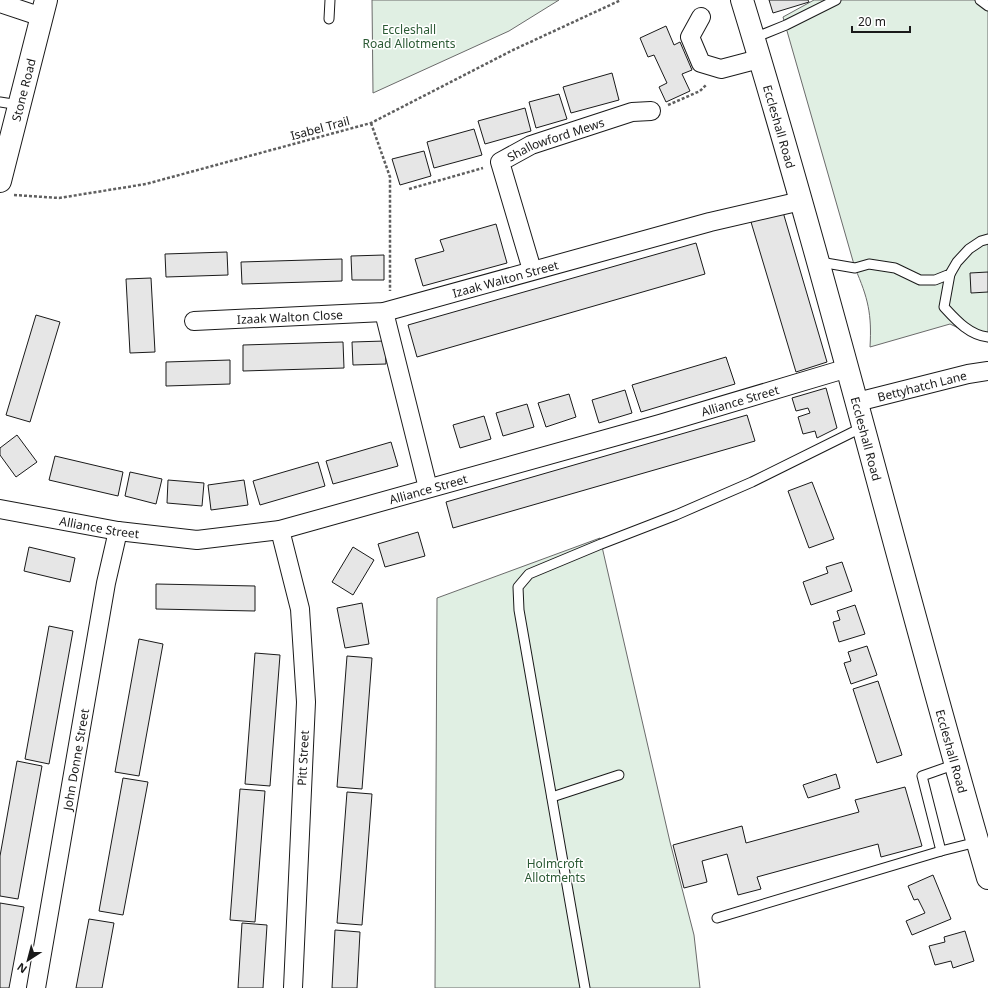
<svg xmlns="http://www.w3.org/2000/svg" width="988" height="988" font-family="'Noto Sans',sans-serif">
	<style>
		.green { fill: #e0efe3; stroke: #6a6a6a }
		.building { fill: #e6e6e6; stroke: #1a1a1a }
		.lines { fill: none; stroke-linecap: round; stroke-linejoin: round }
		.lane-casing { stroke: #1a1a1a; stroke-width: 11 }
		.street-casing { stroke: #1a1a1a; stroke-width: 20 }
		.primary-casing { stroke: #1a1a1a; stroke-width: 24 }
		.highway-casing { stroke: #1a1a1a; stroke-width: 24 }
		.path { stroke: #5f5f5f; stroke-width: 2.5; stroke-dasharray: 3 2; stroke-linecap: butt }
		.lane { stroke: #fff; stroke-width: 9 }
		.street { stroke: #fff; stroke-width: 18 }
		.primary { stroke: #fff; stroke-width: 22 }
		.highway { stroke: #fff; stroke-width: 22 }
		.labels { text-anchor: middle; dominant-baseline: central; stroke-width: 3; stroke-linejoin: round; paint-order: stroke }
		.park-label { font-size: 12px; fill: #2b5a34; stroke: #fff }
		.street-label { font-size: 12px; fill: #1a1a1a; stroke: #fff }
	</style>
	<rect width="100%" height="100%" fill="#fff"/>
	<g class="green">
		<polygon points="372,0 559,0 509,31 373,93"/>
		<path d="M814 0H988V342L950 324 870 347C872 314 868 298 855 268L783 17Z"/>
		<polygon points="600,538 670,842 694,935 700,988 435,988 437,598"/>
	</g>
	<g class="building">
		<polygon points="769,0 808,0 809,2 773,13"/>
		<polygon points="666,26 674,45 680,42 692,70 682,74 690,91 666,102 659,87 667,83 654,55 648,57 640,38"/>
		<polygon points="612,73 619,100 571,113 563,87"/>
		<polygon points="559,94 567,119 536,128 529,102"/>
		<polygon points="525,108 531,131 485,144 478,121"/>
		<polygon points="474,129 482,155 434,168 427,142"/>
		<polygon points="424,151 431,176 400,185 392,159"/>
		<polygon points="783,212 827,362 796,372 751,222"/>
		<polygon points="496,224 507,263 423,286 415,259 444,251 440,240"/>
		<polygon points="696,243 705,274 417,357 408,325"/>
		<polygon points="227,252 228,275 166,277 165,254"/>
		<polygon points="384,255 384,280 352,280 351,256"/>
		<polygon points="342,259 342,281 242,284 241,262"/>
		<polygon points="988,272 988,292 971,293 970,273"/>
		<polygon points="151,278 155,352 130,353 126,279"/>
		<polygon points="36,315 60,322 30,422 6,415"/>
		<polygon points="385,341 386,364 353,365 352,342"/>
		<polygon points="343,342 344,368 243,371 243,345"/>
		<polygon points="726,357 735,384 641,412 632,385"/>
		<polygon points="230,360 230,384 166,386 166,362"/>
		<polygon points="826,388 837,428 817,438 815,431 803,434 798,417 810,413 808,408 796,411 792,398"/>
		<polygon points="625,390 632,413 599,423 592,400"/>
		<polygon points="569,394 576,417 546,427 538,403"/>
		<polygon points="527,404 534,427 503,436 496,413"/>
		<polygon points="747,415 755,441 453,528 446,502"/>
		<polygon points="484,416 491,439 460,448 453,425"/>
		<polygon points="17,435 37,462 16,477 0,455 0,448"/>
		<polygon points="391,442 398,466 333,484 326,461"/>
		<polygon points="55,456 123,472 118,496 49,480"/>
		<polygon points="318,462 325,486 260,505 253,481"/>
		<polygon points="130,472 162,479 156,504 125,496"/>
		<polygon points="168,480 204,483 202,506 167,503"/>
		<polygon points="244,480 248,505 211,510 208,485"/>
		<polygon points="812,482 834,539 809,548 788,491"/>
		<polygon points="418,532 425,556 385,567 378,544"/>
		<polygon points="29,547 75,558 70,582 24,571"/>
		<polygon points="353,547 374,560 353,595 332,582"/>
		<polygon points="842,562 852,591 811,605 803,582 828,573 826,567"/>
		<polygon points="156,584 255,586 255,611 156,609"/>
		<polygon points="362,603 369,644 345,648 337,608"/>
		<polygon points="855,605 865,634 839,642 833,622 840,620 837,611"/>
		<polygon points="49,626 73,631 49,764 25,759"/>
		<polygon points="139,639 163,644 139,776 115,772"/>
		<polygon points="867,646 877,675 851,684 844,663 851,661 848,652"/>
		<polygon points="255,653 280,655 270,786 245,784"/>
		<polygon points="347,656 372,658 362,789 337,787"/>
		<polygon points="878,681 902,755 877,763 853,689"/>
		<polygon points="17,761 42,766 18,899 0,896 0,856"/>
		<polygon points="836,774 840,788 808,798 803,785"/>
		<polygon points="123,778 148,782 123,915 99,911"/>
		<polygon points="905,787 922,846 881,857 878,844 757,877 761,889 738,895 727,854 702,861 707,882 684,888 673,845 742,826 746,843 859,812 855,800"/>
		<polygon points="240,789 265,791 255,922 230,920"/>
		<polygon points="347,792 372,794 362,925 337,923"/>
		<polygon points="933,875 951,919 912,935 906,921 925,913 918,899 914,900 908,886"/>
		<polygon points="0,903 24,907 9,988 0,988"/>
		<polygon points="89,919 114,923 102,988 76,988"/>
		<polygon points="242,923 267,925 263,988 238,988"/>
		<polygon points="335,930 360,932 357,988 332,988"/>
		<polygon points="965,931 974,961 953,968 951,961 935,965 929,946 945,942 944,937"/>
	</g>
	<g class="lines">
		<defs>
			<g id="lane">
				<polyline points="980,0 988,6"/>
				<polyline points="329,19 330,0"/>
				<polyline points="754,38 786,25 836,0"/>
				<polyline points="0,102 19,105"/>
				<polyline points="820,262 855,268 869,264 895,268 920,280 935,280 950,274 957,262 969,249 981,241 988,239"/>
				<path d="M950 274 944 307C956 320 969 335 988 337"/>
				<polyline points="956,764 922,776 941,851 977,842"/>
				<polyline points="552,797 619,775"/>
				<polyline points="717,918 941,851"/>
				<polyline points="585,988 519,610 518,587 529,574 601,544 676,515 752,482 863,427"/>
			</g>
			<g id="street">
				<polyline points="0,3 42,17"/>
				<polyline points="701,17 690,37 701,63 721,69 759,59"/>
				<path id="s1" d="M532 270 500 162 531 145 632 112 651 111"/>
				<polyline points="384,312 428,488"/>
				<path id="s2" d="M194 321 384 312 710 222 801 201"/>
				<path id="s3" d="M857 402 968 374 988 371"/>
				<path id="s4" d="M0 509 118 531 197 540 280 530 660 424 848 368"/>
				<polyline points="280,530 300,609 306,702 293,988"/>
				<path id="s5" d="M36 988 106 583 118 531"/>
			</g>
			<g id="primary">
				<path id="s6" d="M742 0C831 291 903 586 988 878"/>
			</g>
			<g id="highway">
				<path id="s7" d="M0 181 46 0"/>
			</g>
		</defs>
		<use href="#lane" class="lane-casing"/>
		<use href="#street" class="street-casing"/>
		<use href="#primary" class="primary-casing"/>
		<use href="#highway" class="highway-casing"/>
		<g class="path">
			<polyline points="668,105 700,91 707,84"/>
			<polyline points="371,123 390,177 390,291"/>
			<polyline points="409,189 483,168"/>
			<polyline points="14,195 59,198 146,184 371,123 513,50 621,0"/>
		</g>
		<use href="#lane" class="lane"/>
		<use href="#street" class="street"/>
		<use href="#primary" class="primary"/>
		<use href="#highway" class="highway"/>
	</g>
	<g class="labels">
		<g class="park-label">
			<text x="409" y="29">Eccleshall<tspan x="409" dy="14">Road Allotments</tspan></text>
			<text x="555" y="863">Holmcroft<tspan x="555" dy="14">Allotments</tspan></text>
		</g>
		<g class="street-label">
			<text stroke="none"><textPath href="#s7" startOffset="94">Stone Road</textPath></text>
			<text stroke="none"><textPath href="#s6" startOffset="132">Eccleshall Road</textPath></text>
			<text transform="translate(320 128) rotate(-15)">Isabel Trail</text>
			<text stroke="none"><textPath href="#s1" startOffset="173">Shallowford Mews</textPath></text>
			<text stroke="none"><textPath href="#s2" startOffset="316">Izaak Walton Street</textPath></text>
			<text stroke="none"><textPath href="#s2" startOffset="96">Izaak Walton Close</textPath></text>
			<text stroke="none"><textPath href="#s3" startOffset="67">Bettyhatch Lane</textPath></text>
			<text stroke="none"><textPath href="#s4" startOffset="761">Alliance Street</textPath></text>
			<text stroke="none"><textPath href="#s6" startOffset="456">Eccleshall Road</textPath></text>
			<text stroke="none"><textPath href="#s4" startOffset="437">Alliance Street</textPath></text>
			<text stroke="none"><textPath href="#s4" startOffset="101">Alliance Street</textPath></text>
			<text stroke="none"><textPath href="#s6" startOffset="780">Eccleshall Road</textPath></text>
			<text transform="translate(303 758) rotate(-87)">Pitt Street</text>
			<text stroke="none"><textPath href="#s5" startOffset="232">John Donne Street</textPath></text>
		</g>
	</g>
	<g transform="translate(28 960) rotate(216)" stroke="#ffffff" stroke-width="3" paint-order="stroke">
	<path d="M0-3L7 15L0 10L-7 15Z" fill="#1a1a1a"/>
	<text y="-6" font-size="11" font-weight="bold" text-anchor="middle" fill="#1a1a1a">N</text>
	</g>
	<path d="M852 26v6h58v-6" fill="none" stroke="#1a1a1a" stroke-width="2"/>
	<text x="858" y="26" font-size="12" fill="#1a1a1a" stroke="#ffffff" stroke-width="3" paint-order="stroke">20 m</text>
</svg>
